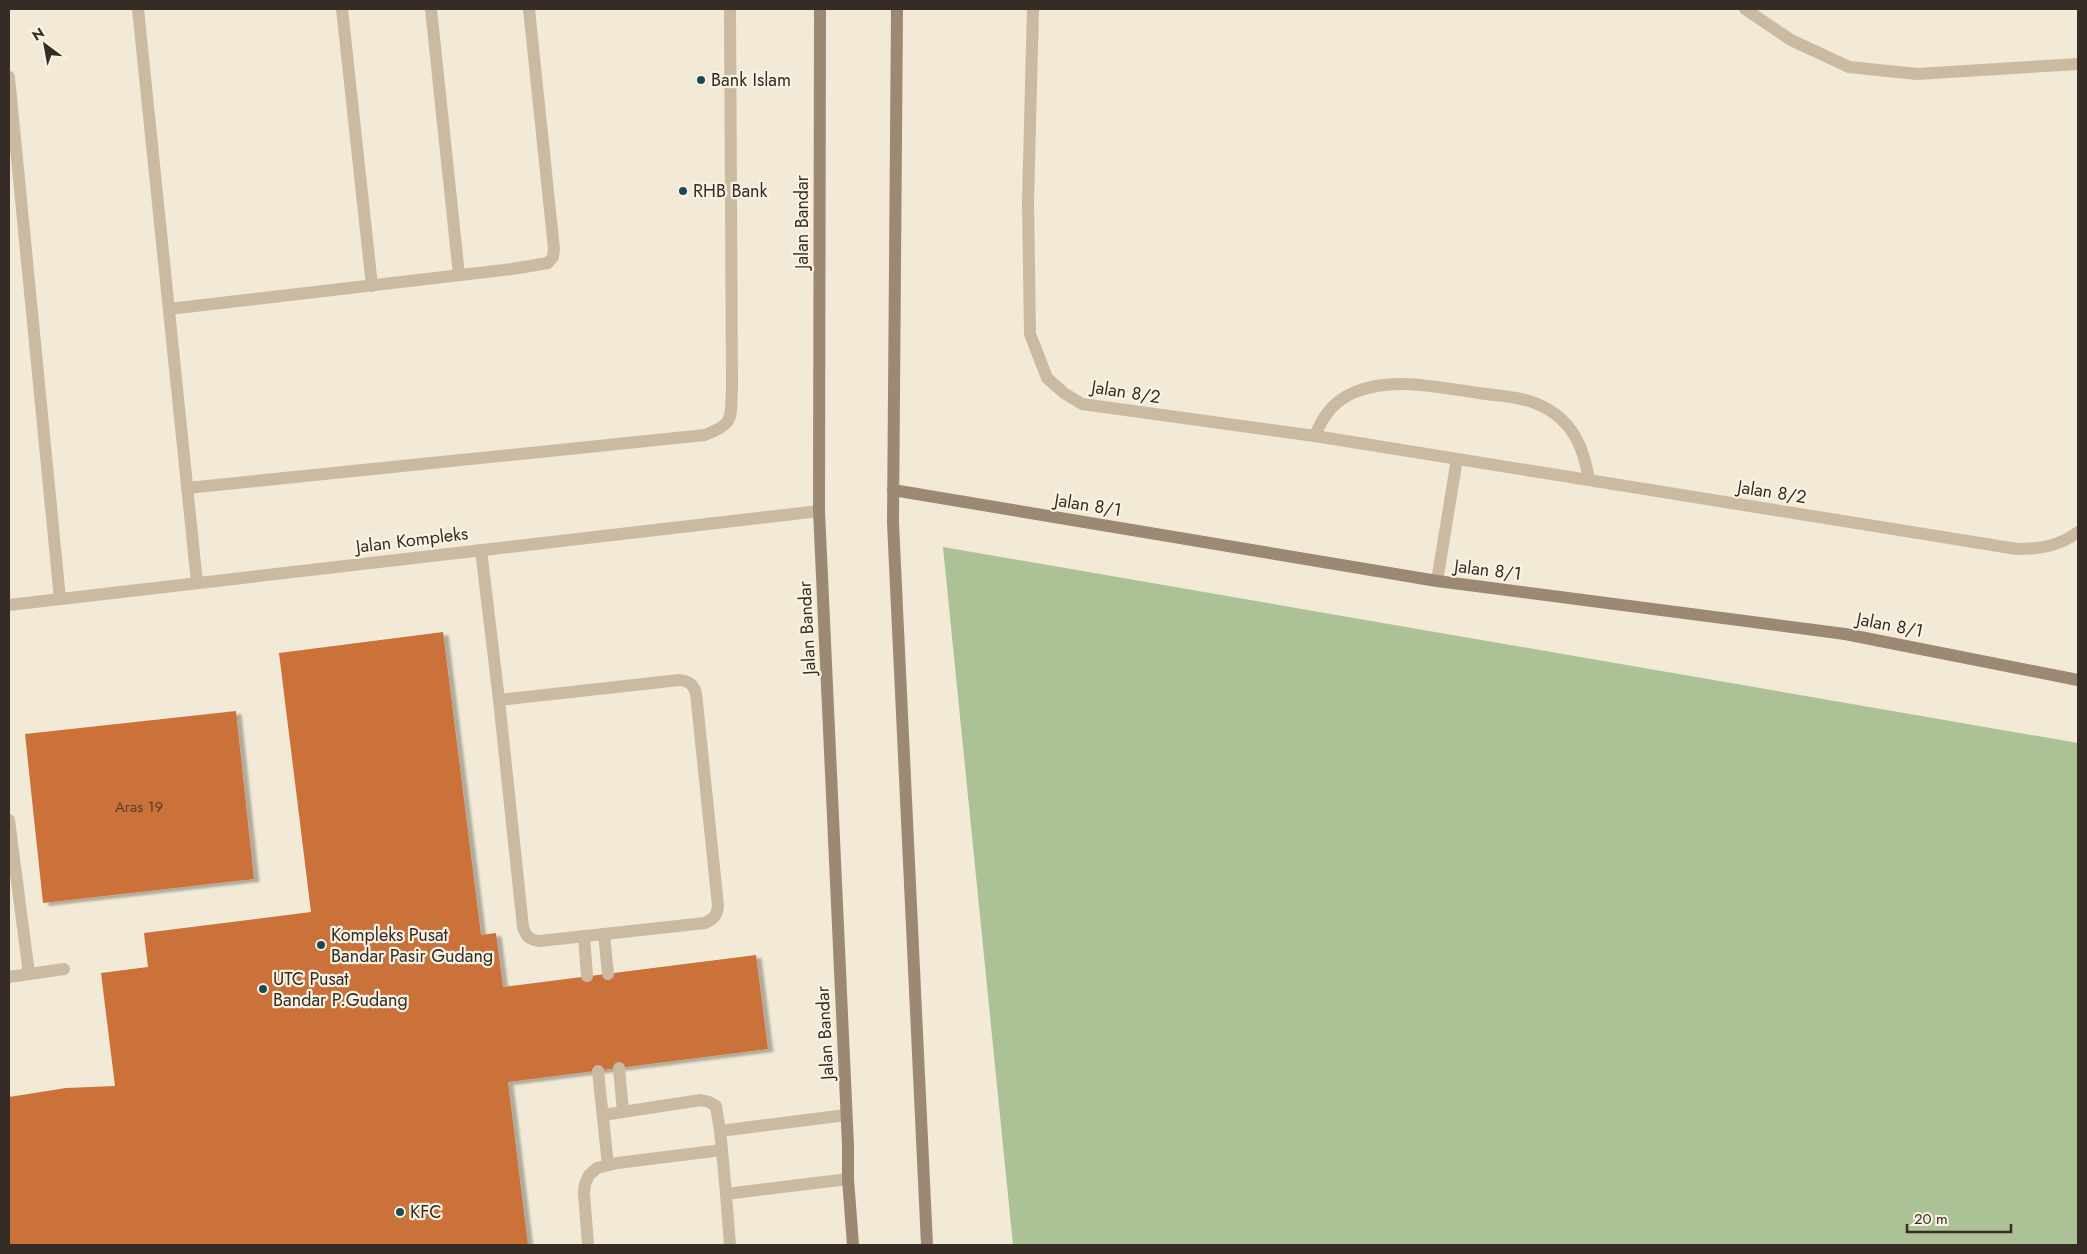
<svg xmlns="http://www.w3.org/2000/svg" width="2087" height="1254" font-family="Jost,sans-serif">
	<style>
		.green { fill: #acc196 }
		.building { fill: #cb723a; filter: url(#shadow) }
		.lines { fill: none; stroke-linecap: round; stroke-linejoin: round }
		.lane { stroke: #cabaa2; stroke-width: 12 }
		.street { stroke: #cabaa2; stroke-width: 12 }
		.secondary { stroke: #9d8973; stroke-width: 12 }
		.poi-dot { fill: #194a57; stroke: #faf2e2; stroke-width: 2 }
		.labels { text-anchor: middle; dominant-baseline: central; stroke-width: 4.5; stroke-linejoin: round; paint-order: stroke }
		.number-label { font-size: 15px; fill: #5a3e2a }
		.poi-label { font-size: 18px; fill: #342c25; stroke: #faf2e2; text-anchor: start }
		.street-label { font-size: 18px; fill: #342c25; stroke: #faf2e2 }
	</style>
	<defs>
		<filter id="shadow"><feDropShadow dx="5.5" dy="3" stdDeviation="1" flood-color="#0004"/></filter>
	</defs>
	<rect width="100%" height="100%" fill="#f2e9d6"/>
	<polygon class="green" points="943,547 2078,743 2078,1245 1013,1245"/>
	<g class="building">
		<polygon points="443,632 481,935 496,933 503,987 756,955 768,1049 508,1082 528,1245 9,1245 9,1097 66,1088 115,1086 101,973 148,967 144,933 311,912 279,653"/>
		<polygon points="236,711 254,879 43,903 25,734"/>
	</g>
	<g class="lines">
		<g class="lane">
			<polyline points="342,9 372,286"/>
			<polyline points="431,9 459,275"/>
			<polyline points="9,77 60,599"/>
			<polyline points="169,309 512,269 548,263 553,257 554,249 529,9"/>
			<polyline points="481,550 499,700"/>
			<path d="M679 680C689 681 693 684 696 693L718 906C717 915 714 919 705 923L540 941C530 940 526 937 523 927L499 700Z"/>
			<polyline points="9,820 29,974"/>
			<polyline points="604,934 608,974"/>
			<polyline points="584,936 587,976"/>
			<polyline points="9,977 64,969"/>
			<polyline points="619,1068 623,1112"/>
			<polyline points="598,1071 608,1165"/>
			<polyline points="603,1115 701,1100 709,1102 716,1106 720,1131"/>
			<polyline points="722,1150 726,1194"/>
			<polyline points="588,1245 584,1193 585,1184 589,1175 597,1168 617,1163 722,1150 720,1131 846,1115"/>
			<polyline points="730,1245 726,1194 848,1179"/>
		</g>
		<g class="street">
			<polyline points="138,9 197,583"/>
			<path d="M1033 9 1028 201 1030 334 1047 378 1064 393 1082 404 1315 436 2017 549C2041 549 2059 546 2078 532"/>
			<polyline points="1745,9 1791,40 1849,67 1917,74 2078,64"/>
			<path d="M1315 436C1322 417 1335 400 1355 392 1394 376 1439 388 1479 393 1497 396 1518 396 1535 403 1545 407 1554 412 1561 419 1579 435 1585 457 1589 480"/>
			<path d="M187 488 705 435C736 423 730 418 732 387L730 9"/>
			<polyline points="1437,581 1457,459"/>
			<polyline points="9,605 819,511"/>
		</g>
		<g class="secondary">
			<polyline points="820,9 819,511 848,1145 848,1179 853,1245"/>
			<polyline points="897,9 893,523 927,1245"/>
			<polyline points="893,490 1437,581 1845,634 2078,680"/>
		</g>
	</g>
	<g class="poi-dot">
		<circle cx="701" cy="80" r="5"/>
		<circle cx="683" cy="191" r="5"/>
		<circle cx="321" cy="945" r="5"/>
		<circle cx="263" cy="989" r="5"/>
		<circle cx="400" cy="1212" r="5"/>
	</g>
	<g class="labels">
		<g class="number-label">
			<text x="139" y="807">Aras 19</text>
		</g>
		<g class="poi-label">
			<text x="711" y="80">Bank Islam</text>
			<text x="693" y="191">RHB Bank</text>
			<text x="331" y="935">Kompleks Pusat<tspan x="331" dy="21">Bandar Pasir Gudang</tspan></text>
			<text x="273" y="979">UTC Pusat<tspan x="273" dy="21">Bandar P.Gudang</tspan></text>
			<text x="410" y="1212">KFC</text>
		</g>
		<g class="street-label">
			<text transform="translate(802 222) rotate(-90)">Jalan Bandar</text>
			<text transform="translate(1126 392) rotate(9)">Jalan 8/2</text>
			<text transform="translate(1772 492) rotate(9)">Jalan 8/2</text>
			<text transform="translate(1088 505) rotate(9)">Jalan 8/1</text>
			<text transform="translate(412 540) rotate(-7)">Jalan Kompleks</text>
			<text transform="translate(1488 570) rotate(7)">Jalan 8/1</text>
			<text transform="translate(1890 625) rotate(11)">Jalan 8/1</text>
			<text transform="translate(807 628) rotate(-93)">Jalan Bandar</text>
			<text transform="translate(825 1033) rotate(-93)">Jalan Bandar</text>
		</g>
	</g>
	<rect width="2087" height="1254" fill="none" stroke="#342c25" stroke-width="20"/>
	<g transform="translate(45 45) rotate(328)" stroke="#faf2e2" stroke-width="4" paint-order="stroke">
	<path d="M0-4L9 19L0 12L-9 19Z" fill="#342c25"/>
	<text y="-8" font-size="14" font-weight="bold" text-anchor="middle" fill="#342c25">N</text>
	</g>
	<path d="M1907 1224v8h104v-8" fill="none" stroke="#342c25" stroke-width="2.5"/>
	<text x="1914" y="1224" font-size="15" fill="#342c25" stroke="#faf2e2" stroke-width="4" paint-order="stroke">20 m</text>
</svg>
